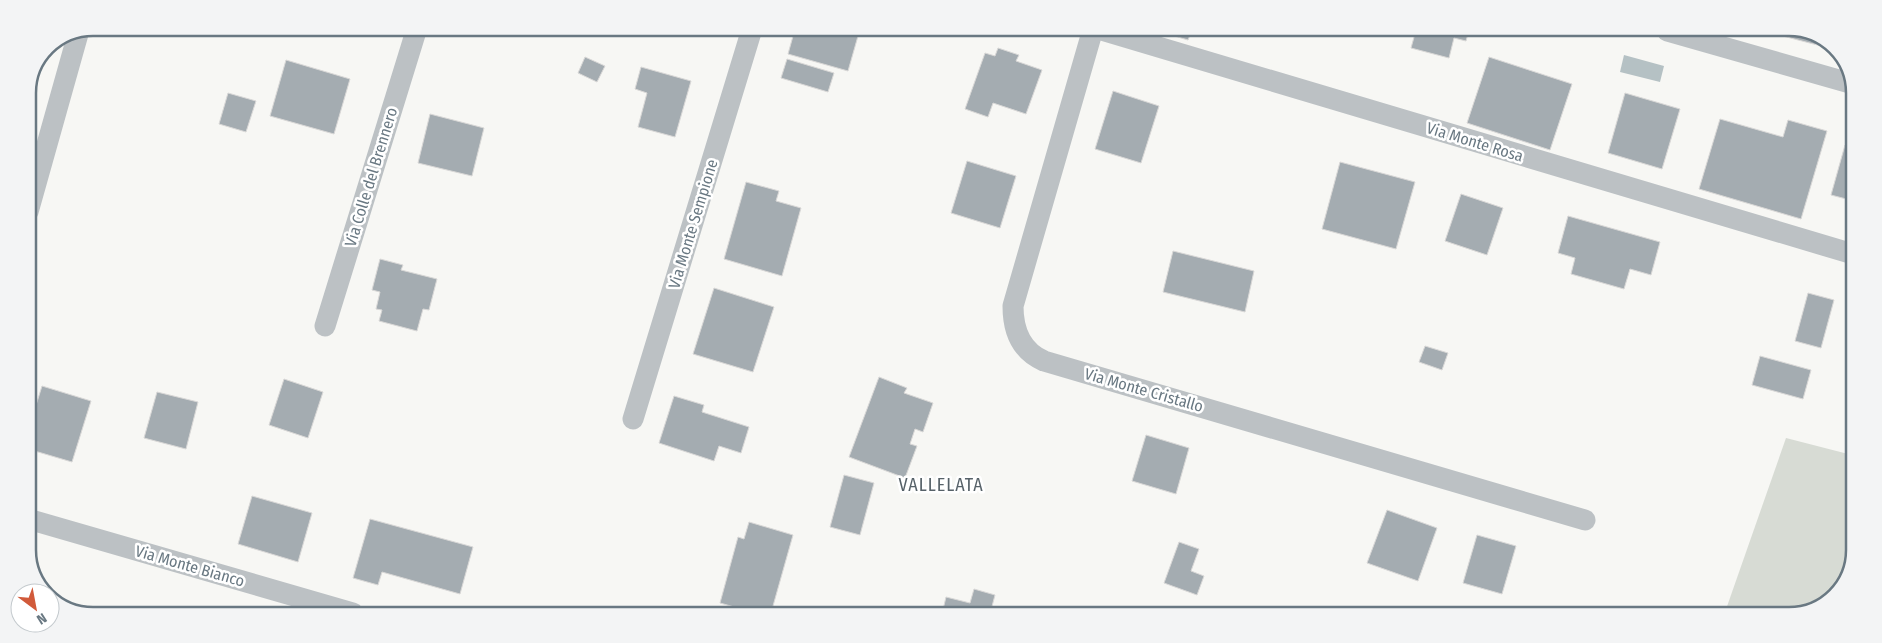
<svg xmlns="http://www.w3.org/2000/svg" width="1882" height="643" font-family="'Fira Sans Condensed',sans-serif">
	<style>
		.green { fill: #d7dbd4 }
		.water { fill: #b5c1c4 }
		.building { fill: #a4acb1; stroke: #d9d8d7 }
		.lines { fill: none; stroke-linecap: round; stroke-linejoin: round }
		.street { stroke: #bcc1c4; stroke-width: 21 }
		.labels { text-anchor: middle; dominant-baseline: central; stroke-width: 5; stroke-linejoin: round; paint-order: stroke }
		.street-label { font-size: 16px; fill: #697882; stroke: #fff }
		.neighbourhood-label { font-size: 18px; letter-spacing: 1px; fill: #566168; stroke: #fff }
		.rim { fill: none; stroke: #697882; stroke-width: 2.5 }
	</style>
	<rect width="100%" height="100%" fill="#f7f7f4"/>
	<polygon class="green" points="1786,438 1852,455 1851,571 1829,602 1789,615 1724,615"/>
	<polygon class="water" points="1624,55 1664,66 1660,82 1620,72"/>
	<g class="building">
		<polygon points="795,29 860,29 848,71 788,54"/>
		<polygon points="1154,30 1192,30 1188,40"/>
		<polygon points="1416,30 1469,30 1466,41 1454,38 1449,58 1411,48"/>
		<polygon points="1775,31 1810,31 1830,45 1829,48 1775,34"/>
		<polygon points="998,48 1019,55 1016,61 1042,70 1026,114 993,103 988,117 965,109 985,53 995,56"/>
		<polygon points="585,57 605,66 597,82 578,73"/>
		<polygon points="1489,57 1572,84 1550,150 1467,123"/>
		<polygon points="787,59 834,73 828,92 781,78"/>
		<polygon points="286,60 350,79 334,134 270,116"/>
		<polygon points="641,67 691,81 675,137 638,127 647,93 635,89"/>
		<polygon points="1113,91 1159,106 1141,163 1095,149"/>
		<polygon points="228,93 256,101 246,132 219,124"/>
		<polygon points="1625,93 1680,109 1662,169 1608,153"/>
		<polygon points="430,114 484,128 472,176 418,163"/>
		<polygon points="1720,119 1783,137 1788,120 1827,131 1801,219 1699,189"/>
		<polygon points="1845,145 1854,147 1854,201 1831,195"/>
		<polygon points="967,161 1016,176 1000,228 951,213"/>
		<polygon points="1340,162 1415,182 1396,249 1322,229"/>
		<polygon points="746,182 779,191 776,201 801,208 782,276 724,259"/>
		<polygon points="1461,194 1503,208 1487,255 1445,241"/>
		<polygon points="1568,216 1660,242 1651,275 1630,269 1624,289 1571,274 1575,258 1558,253"/>
		<polygon points="1173,251 1254,271 1245,312 1163,292"/>
		<polygon points="380,259 403,265 401,270 437,279 429,310 423,309 417,331 379,321 382,310 376,309 380,292 372,290"/>
		<polygon points="714,288 774,307 753,372 693,354"/>
		<polygon points="1808,293 1834,300 1821,348 1795,341"/>
		<polygon points="1425,346 1448,353 1442,370 1419,362"/>
		<polygon points="1760,356 1811,370 1803,399 1752,385"/>
		<polygon points="879,377 907,388 904,393 933,403 923,432 915,429 910,444 917,446 905,478 849,457"/>
		<polygon points="284,379 323,392 308,438 269,425"/>
		<polygon points="42,386 91,401 72,462 28,449 28,431"/>
		<polygon points="157,392 198,402 186,449 144,438"/>
		<polygon points="674,396 704,405 702,412 749,427 741,453 719,446 714,461 659,443"/>
		<polygon points="1146,435 1189,448 1176,494 1132,481"/>
		<polygon points="844,475 874,483 860,535 830,527"/>
		<polygon points="252,496 312,513 298,562 238,544"/>
		<polygon points="1387,510 1437,528 1418,581 1367,563"/>
		<polygon points="370,519 473,547 460,594 382,572 378,585 353,578"/>
		<polygon points="749,522 793,535 771,613 756,613 720,603 738,537 744,539"/>
		<polygon points="1477,535 1516,546 1502,594 1463,583"/>
		<polygon points="1179,542 1199,549 1191,571 1204,576 1197,595 1164,583"/>
		<polygon points="974,589 995,595 990,614 942,614 946,597 970,603"/>
		<polygon points="874,607 898,614 872,614"/>
		<polygon points="1062,607 1084,613 1083,614 1060,614"/>
	</g>
	<g class="lines">
		<g class="street">
			<path d="M1093 29 1013 306C1013 331 1021 351 1044 361L1585 520"/>
			<polyline points="1098,29 1853,254"/>
			<polyline points="1667,31 1853,84"/>
			<polyline points="28,212 78,34"/>
			<polyline points="325,326 417,28"/>
			<polyline points="633,419 752,29"/>
			<polyline points="28,519 353,613"/>
		</g>
	</g>
	<g class="labels">
		<g class="street-label">
			<text transform="translate(1475 142) rotate(17)">Via Monte Rosa</text>
			<text transform="translate(371 177) rotate(-73)">Via Colle del Brennero</text>
			<text transform="translate(693 224) rotate(-73)">Via Monte Sempione</text>
			<text transform="translate(1144 390) rotate(16)">Via Monte Cristallo</text>
			<text transform="translate(190 566) rotate(16)">Via Monte Bianco</text>
		</g>
		<g class="neighbourhood-label">
			<text x="941" y="485">VALLELATA</text>
		</g>
	</g>
	<path d="M0 0H1882V643H0ZM93 36H1789A57 57 0 0 1 1846 93V550A57 57 0 0 1 1789 607H93A57 57 0 0 1 36 550V93A57 57 0 0 1 93 36Z" fill="#f3f4f5" fill-rule="evenodd"/>
	<path class="rim" d="M93 36H1789A57 57 0 0 1 1846 93V550A57 57 0 0 1 1789 607H93A57 57 0 0 1 36 550V93A57 57 0 0 1 93 36Z"/>
	<g transform="translate(35 608) rotate(148)"><circle r="24" fill="#ffffff" stroke="#c3c9cd"/>
	<path d="M0-4L9 19L0 12L-9 19Z" fill="#d15a3a"/>
	<text y="-8" font-size="14" font-weight="bold" text-anchor="middle" fill="#697882">N</text>
	</g>
</svg>
